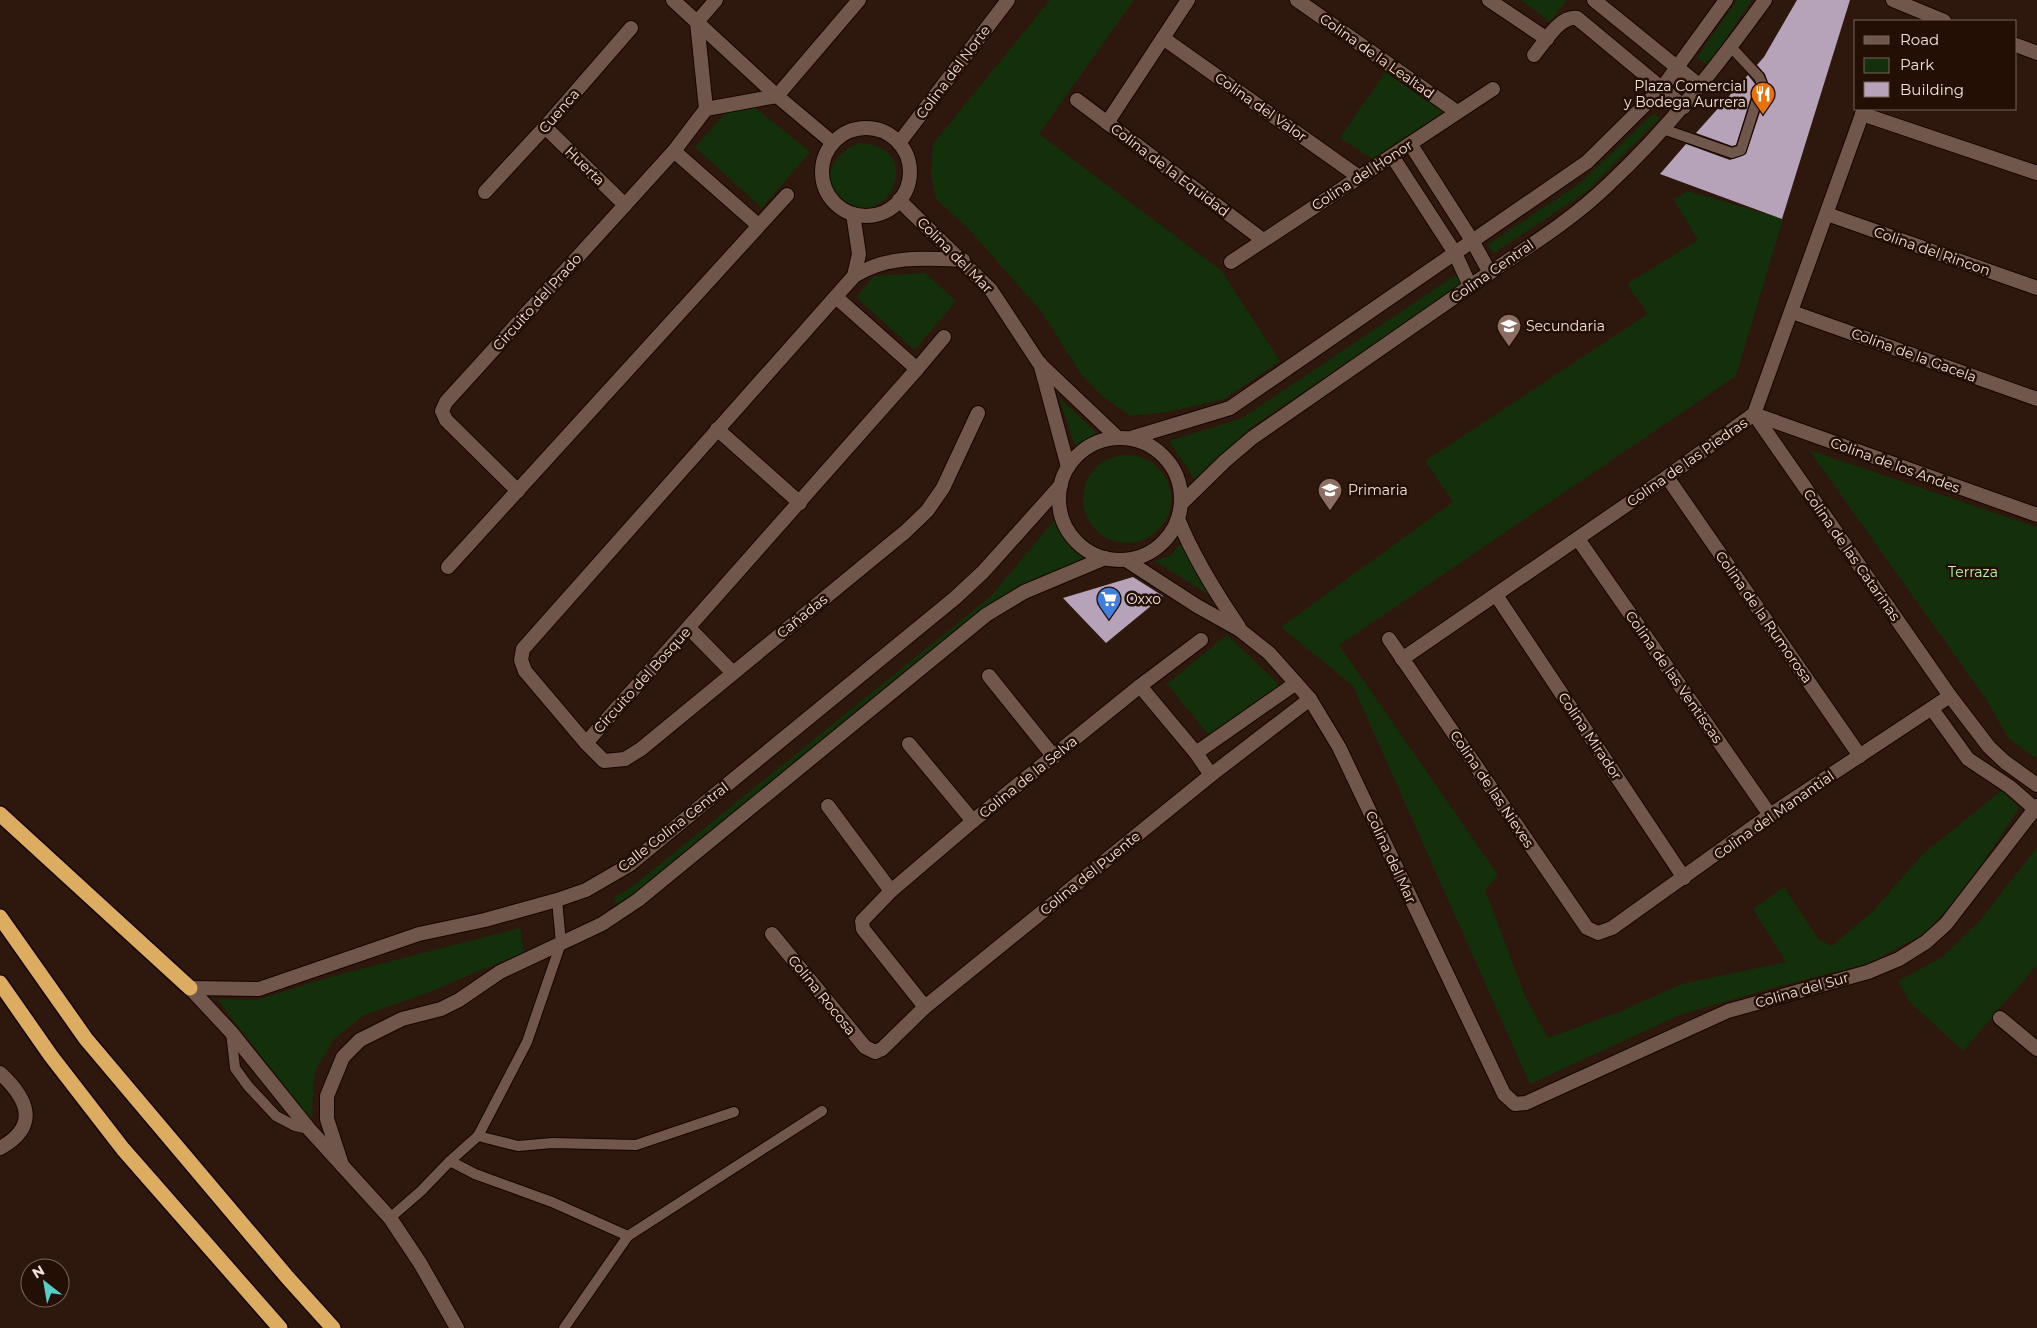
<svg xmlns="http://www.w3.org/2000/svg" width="2037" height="1328" font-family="Montserrat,sans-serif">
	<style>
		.green { fill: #14300a }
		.building { fill: #b6a2b9 }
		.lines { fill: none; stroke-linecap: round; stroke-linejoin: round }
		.service-casing { stroke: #150400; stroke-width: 12 }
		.minor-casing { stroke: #150400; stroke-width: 16 }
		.motorway-casing { stroke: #150400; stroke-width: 18 }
		.service { stroke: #71574b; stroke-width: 10 }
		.minor { stroke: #71574b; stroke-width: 14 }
		.motorway { stroke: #dcac61; stroke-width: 15 }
		.labels { text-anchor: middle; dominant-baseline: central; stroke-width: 5; stroke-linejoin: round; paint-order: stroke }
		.street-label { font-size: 14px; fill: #f1e2db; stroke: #240f05 }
		.poi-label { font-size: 14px; fill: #f1e2db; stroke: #240f05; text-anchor: start }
		.park-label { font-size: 14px; fill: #b3fc9d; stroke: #240f05 }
	</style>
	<rect width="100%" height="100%" fill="#2e180d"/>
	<g class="green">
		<polygon points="1050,0 1134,0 1039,134 1221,270 1280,361 1224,399 1167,412 1131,416 1102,396 1081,374 1041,311 966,226 936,199 931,174 933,144"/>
		<polygon points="1521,0 1567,0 1550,22"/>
		<polygon points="1737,0 1752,0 1708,65 1697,58"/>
		<polygon points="1388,68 1446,110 1373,159 1340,138"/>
		<polygon points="741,96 810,152 762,208 695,147"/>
		<polygon points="1654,113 1660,118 1586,192 1494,253 1487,245 1579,184"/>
		<path d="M858 143C931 145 885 238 842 198 817 175 835 155 858 143Z"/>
		<polygon points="1688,191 1783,219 1736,376 1339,645 1498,875 1485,890 1525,996 1548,1038 1619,1012 1682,984 1786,962 1753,909 1784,887 1819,940 1832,946 1873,911 1923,854 2002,790 2019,808 1964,892 1924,934 1867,964 1776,987 1679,1015 1530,1084 1353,686 1281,627 1453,502 1425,461 1648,314 1627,284 1698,240 1674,200"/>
		<polygon points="925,273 956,301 915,350 856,297 874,276"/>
		<polygon points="1459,273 1466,282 1250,428 1196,481 1169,441 1242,418"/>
		<polygon points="1059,398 1097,433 1075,446"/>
		<polygon points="1809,450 2037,527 2037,759 2009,739 1986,699"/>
		<circle cx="1127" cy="499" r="44"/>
		<polygon points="1057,517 1069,545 1088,558 998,600 618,908 614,898 634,885 991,596"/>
		<polygon points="1184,540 1211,596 1155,561 1170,556"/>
		<polygon points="1227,635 1284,689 1213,740 1167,684"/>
		<polygon points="2037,847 2037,965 1963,1051 1909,1001 1898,981 1941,958 1979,922"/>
		<polygon points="520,928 524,952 427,993 364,1015 334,1039 315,1071 311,1121 217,999 257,1000 326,978"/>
	</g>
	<g class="building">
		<polygon points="1797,0 1850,0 1782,219 1660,174 1686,144 1730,160 1746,154 1769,85 1765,74 1757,65 1764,57"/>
		<polygon points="1748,75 1755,84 1736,145 1732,146 1696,133"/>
		<polygon points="1133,577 1163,596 1106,643 1063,598"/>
	</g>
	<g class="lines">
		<defs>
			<g id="service">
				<polyline points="1663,129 1732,153 1741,150 1762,84 1759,77 1731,47"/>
				<polyline points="231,1032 235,1068 248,1086 276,1116 295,1126 309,1129"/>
				<polyline points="478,1136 518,1146 552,1143 636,1145 734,1112"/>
				<polyline points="450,1161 478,1136 527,1042 561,943 557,900"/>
				<polyline points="390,1218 421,1191 450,1161 475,1174 552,1202 628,1236"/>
				<polyline points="564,1328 628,1236 822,1111"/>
			</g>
			<g id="minor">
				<polyline points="673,0 777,96 833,143"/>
				<polyline points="1297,0 1457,112"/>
				<polyline points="1489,0 1547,39"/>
				<polyline points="1594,0 1700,86"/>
				<polyline points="1893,0 1944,21"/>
				<polyline points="1163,38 1359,177"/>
				<polyline points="2016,45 2037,53"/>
				<path d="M1534 55C1544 43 1560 15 1577 18L1684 107"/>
				<polyline points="1077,100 1263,240"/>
				<polyline points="706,109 697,22 716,0"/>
				<polyline points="1862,114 2037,173"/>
				<polyline points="1107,123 1188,0"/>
				<polyline points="545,127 625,205"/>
				<circle cx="866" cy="172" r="44"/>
				<polyline points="899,143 1008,0"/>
				<polyline points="1411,145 1473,242 1490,273"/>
				<polyline points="674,151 758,225"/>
				<polyline points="1392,156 1455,253 1470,286"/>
				<polyline points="485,192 545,127 631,28"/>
				<polyline points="899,200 991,290 1039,363 1118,438"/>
				<polyline points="853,214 859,254 854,276"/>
				<polyline points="1827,214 2037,288"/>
				<path d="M963 260C924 258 888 255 854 276L523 649 521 660 525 671 586 743 604 761 625 759 641 749 905 532 927 511 943 488 978 413"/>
				<polyline points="1231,262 1493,89"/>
				<polyline points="1792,312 2037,399"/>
				<polyline points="1040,363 1068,467"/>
				<polyline points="917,369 944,337"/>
				<polyline points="1754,414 1950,696 1989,747 2005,762 2037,785"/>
				<polyline points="1754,414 2037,515"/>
				<polyline points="717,429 800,503"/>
				<polyline points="1131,438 1230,408 1587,162 1662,88 1726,0"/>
				<circle cx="1120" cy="499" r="61"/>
				<polyline points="1667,477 1860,756"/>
				<polyline points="518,491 446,420 442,411 446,402 674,151 706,109 777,96 859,0"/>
				<path d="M1182 503 1225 461 1252 438C1325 388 1396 337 1469 287 1516 254 1568 224 1609 184 1668 129 1718 65 1765 0"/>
				<path d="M1178 519C1194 558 1215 592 1239 627"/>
				<polyline points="1578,539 1770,815"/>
				<polyline points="1126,560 1197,606 1240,630 1269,653 1310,699 1339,747 1504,1094 1515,1104 1526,1103 1728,1011 1868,972 1899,959 1926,942 1946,924 2037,806"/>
				<polyline points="448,567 787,195"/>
				<polyline points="1496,595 1684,878"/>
				<polyline points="689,628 733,673"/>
				<polyline points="1389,639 1587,928 1598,933 1612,928 1770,815 1950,696"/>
				<polyline points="1402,659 1667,477 1754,414 1864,109"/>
				<polyline points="989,676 1054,757"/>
				<polyline points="1140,686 1196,753 1211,775"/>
				<polyline points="1932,709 1968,759 2010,787 2035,809"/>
				<polyline points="586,743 917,369 836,297"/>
				<polyline points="909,744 973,821"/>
				<polyline points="1196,753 1296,683"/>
				<polyline points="828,806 891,891"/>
				<polyline points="772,934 865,1047 875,1052 882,1049 925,1007 1211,775 1310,699"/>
				<polyline points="190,988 259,989 419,934 485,920 557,900 586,890 629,865 955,598 983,572 1061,485"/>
				<polyline points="190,988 231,1032 309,1129 390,1218 420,1263 457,1328"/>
				<polyline points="925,1007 863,929 862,921 891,891 973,821 1140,686 1201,640"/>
				<polyline points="2000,1018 2037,1049"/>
				<path d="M0 1073C28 1099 40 1126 0 1148"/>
				<polyline points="342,1165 327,1119 327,1096 343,1057 360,1040 402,1019 441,1009 459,1000 500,972 602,924 638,900 986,615 1024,592 1105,558"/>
			</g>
			<g id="motorway">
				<polyline points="0,814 190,988"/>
				<polyline points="0,917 86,1039 287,1277 333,1328"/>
				<polyline points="0,983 51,1056 123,1149 280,1328"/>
			</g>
		</defs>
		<use href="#service" class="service-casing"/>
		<use href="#minor" class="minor-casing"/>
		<use href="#motorway" class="motorway-casing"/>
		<use href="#service" class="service"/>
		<use href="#minor" class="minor"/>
		<use href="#motorway" class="motorway"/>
	</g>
	<defs>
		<symbol id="restaurant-pin" viewBox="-11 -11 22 30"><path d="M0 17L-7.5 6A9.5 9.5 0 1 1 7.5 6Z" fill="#e8710a" stroke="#240f05"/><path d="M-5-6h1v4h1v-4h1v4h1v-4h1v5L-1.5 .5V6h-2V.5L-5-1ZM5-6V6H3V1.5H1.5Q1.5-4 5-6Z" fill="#fff"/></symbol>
		<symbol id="school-pin" viewBox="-11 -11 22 30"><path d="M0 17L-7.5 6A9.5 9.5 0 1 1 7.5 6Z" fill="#8d6e63" stroke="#240f05"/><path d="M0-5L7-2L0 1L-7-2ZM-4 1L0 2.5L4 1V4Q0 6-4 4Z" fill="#fff"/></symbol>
		<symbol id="supermarket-pin" viewBox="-11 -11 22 30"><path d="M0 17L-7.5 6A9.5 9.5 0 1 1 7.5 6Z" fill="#3f7fe0" stroke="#240f05"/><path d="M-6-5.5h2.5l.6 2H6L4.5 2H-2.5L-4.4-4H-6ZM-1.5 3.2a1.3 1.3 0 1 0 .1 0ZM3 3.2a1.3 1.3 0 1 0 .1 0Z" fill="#fff"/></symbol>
	</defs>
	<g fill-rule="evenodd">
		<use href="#restaurant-pin" x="1749" y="80" width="28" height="38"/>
		<use href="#school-pin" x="1495" y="312" width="28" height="38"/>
		<use href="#school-pin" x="1316" y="476" width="28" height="38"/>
		<use href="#supermarket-pin" x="1095" y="585" width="28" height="38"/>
	</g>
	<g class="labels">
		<g class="street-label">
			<text transform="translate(1377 56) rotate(35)">Colina de la Lealtad</text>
			<text transform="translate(953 72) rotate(-53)">Colina del Norte</text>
			<text transform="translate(1261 107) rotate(35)">Colina del Valor</text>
			<text transform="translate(559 111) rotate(-49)">Cuenca</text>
			<text transform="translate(585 166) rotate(44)">Huerta</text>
			<text transform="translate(1170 170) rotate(37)">Colina de la Equidad</text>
			<text transform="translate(1362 175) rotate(-33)">Colina del Honor</text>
			<text transform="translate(1932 251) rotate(19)">Colina del Rincon</text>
			<text transform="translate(955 255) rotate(45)">Colina del Mar</text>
			<text transform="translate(1492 271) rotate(-35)">Colina Central</text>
			<text transform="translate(537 302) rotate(-48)">Circuito del Prado</text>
			<text transform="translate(1914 355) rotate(20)">Colina de la Gacela</text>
			<text transform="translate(1687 462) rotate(-35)">Colina de las Piedras</text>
			<text transform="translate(1895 465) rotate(20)">Colina de los Andes</text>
			<text transform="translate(1852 555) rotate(55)">Colina de las Catarinas</text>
			<text transform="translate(802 616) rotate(-39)">Cañadas</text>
			<text transform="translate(1764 617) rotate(55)">Colina de la Rumorosa</text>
			<text transform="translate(1674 677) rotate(55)">Colina de las Ventiscas</text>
			<text transform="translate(642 680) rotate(-48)">Circuito del Bosque</text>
			<text transform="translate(1590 736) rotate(56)">Colina Mirador</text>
			<text transform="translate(1028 777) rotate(-39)">Colina de la Selva</text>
			<text transform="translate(1492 789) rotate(56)">Colina de las Nieves</text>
			<text transform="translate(1774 815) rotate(-35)">Colina del Manantial</text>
			<text transform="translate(673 827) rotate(-38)">Calle Colina Central</text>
			<text transform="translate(1391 857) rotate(65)">Colina del Mar</text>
			<text transform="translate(1090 873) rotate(-39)">Colina del Puente</text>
			<text transform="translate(1802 990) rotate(-16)">Colina del Sur</text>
			<text transform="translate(822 995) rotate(51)">Colina Rocosa</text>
		</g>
		<g class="poi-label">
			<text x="1746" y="86" text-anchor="end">Plaza Comercial<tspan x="1746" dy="16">y Bodega Aurrera</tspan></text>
			<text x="1526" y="326">Secundaria</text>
			<text x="1348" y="490">Primaria</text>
			<text x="1126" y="599">Oxxo</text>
		</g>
		<g class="park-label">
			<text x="1973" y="572">Terraza</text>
		</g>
	</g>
	<rect x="1854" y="20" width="162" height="90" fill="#240f05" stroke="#76635b"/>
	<rect x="1864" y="36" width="25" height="8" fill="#71574b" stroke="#76635b"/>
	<text x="1900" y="45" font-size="15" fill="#f1e2db">Road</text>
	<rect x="1864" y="58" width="25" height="15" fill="#14300a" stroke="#76635b"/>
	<text x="1900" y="70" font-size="15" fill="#f1e2db">Park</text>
	<rect x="1864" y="82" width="25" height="15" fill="#b6a2b9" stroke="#76635b"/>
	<text x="1900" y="95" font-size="15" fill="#f1e2db">Building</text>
	<g transform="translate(45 1283) rotate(329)"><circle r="24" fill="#240f05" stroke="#76635b"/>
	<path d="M0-4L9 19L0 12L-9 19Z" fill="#55cec5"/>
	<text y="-8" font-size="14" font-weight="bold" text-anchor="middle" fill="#f1e2db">N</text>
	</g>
</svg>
